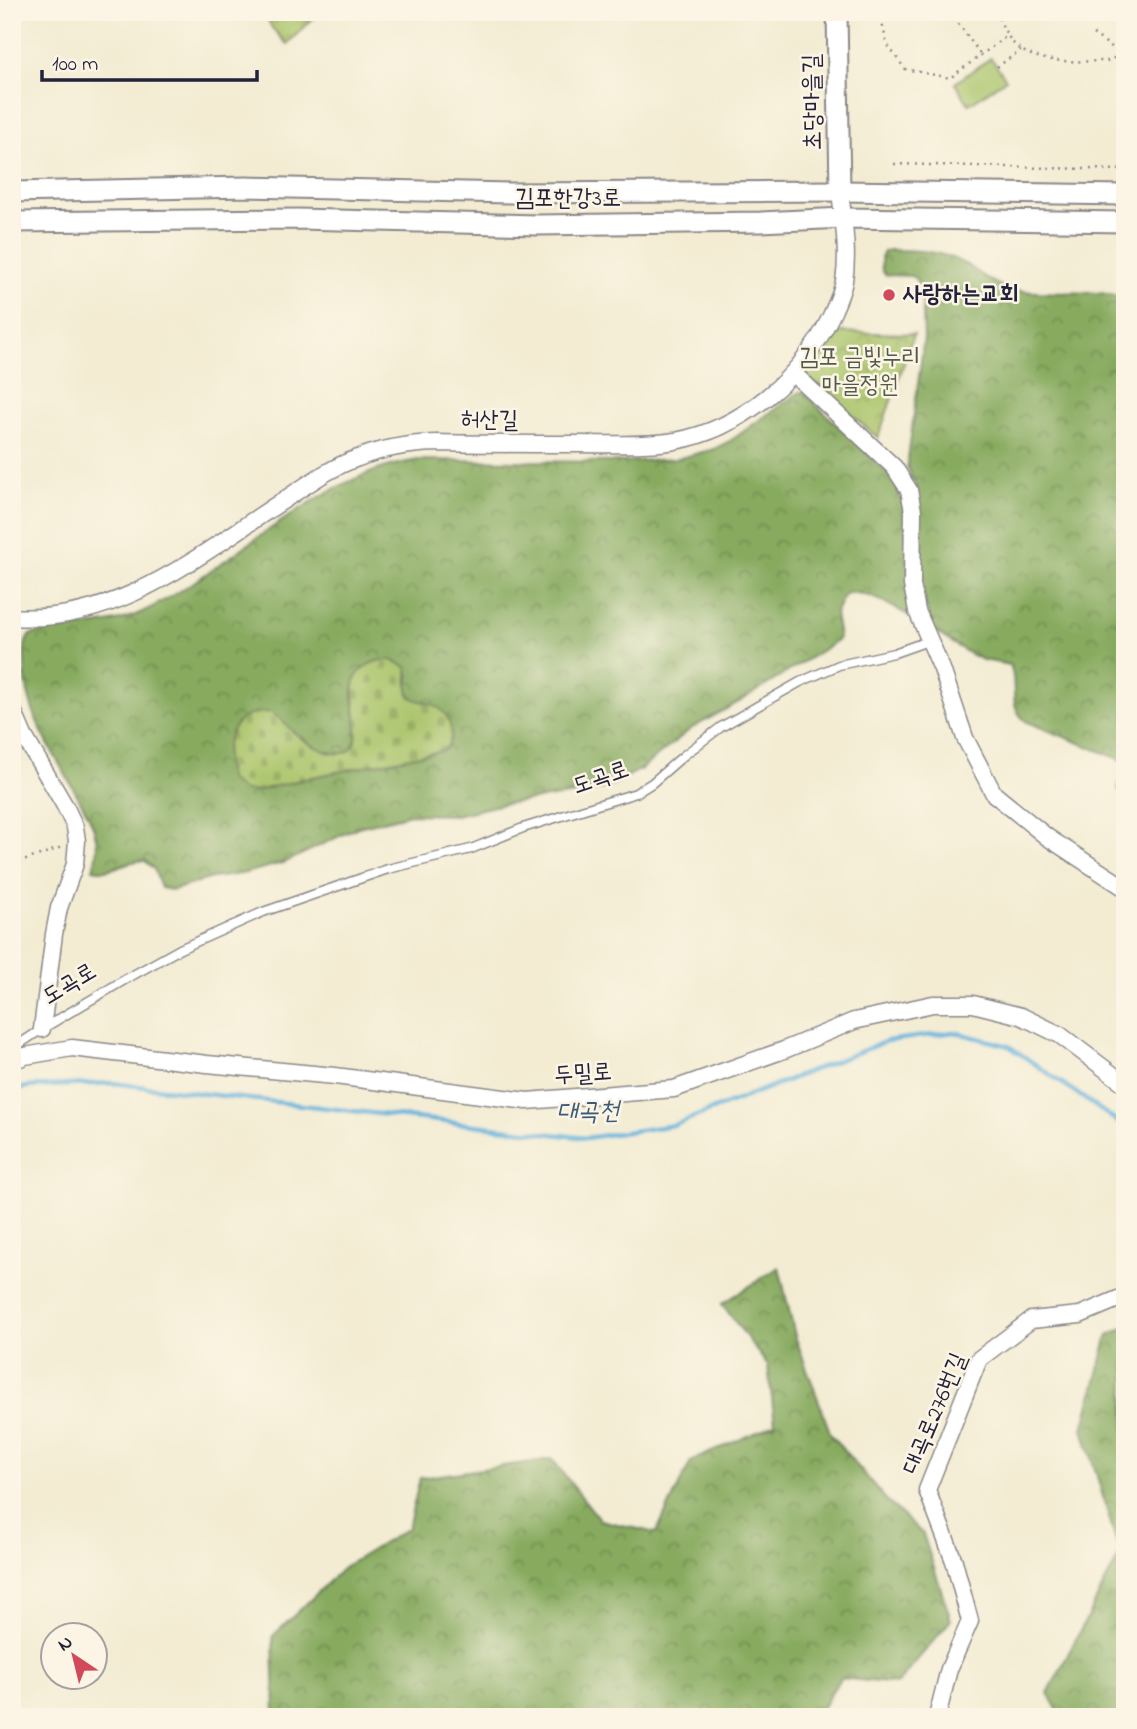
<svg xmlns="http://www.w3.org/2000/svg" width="1137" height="1729" font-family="'Indie Flower','Poor Story',sans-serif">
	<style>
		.forest { fill: url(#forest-crowns); stroke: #54664c; stroke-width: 2; fill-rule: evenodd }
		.cemetery { fill: url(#cemetery-stones); stroke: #667352; stroke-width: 2 }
		.park { fill: url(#park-crowns); stroke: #667352; stroke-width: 2 }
		.pitch { fill: #aac46a; stroke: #667352; stroke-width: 2 }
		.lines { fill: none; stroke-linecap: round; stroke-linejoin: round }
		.stream { stroke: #61b1db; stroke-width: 4.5 }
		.service-casing { stroke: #8a8787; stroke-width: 11 }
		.minor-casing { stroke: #8a8787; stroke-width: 19 }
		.tertiary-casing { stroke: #8a8787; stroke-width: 23 }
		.path { stroke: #8a8787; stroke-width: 2.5; stroke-dasharray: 2 5; stroke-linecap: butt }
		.service { stroke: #fff; stroke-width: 8 }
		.minor { stroke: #fff; stroke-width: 16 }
		.tertiary { stroke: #fff; stroke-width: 19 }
		.poi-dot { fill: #d1495b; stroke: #fcf5e5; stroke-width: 2.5 }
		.labels { text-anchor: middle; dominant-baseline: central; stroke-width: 5; stroke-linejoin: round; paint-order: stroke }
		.street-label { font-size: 24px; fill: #22223b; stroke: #fcf5e5 }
		.poi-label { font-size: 24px; font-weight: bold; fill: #22223b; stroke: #fcf5e5; text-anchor: start }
		.park-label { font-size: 24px; fill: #525b4b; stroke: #fcf5e5 }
		.water-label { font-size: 26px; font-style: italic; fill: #3b5b7b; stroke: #fcf5e5 }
	</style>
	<defs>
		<pattern id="forest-crowns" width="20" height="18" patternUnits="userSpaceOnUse" patternTransform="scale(1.75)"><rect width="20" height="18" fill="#87aa5e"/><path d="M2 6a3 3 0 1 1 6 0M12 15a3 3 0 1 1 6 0" fill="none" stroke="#6e8a4f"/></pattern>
		<pattern id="cemetery-stones" width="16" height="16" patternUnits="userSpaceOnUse" patternTransform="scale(1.75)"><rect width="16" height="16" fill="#aac46a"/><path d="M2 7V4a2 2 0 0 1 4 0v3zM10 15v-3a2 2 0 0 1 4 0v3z" fill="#92a85d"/></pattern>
		<pattern id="park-crowns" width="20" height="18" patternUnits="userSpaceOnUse" patternTransform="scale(1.75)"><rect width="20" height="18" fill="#aac46a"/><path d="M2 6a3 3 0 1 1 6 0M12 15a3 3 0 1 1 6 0" fill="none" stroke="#92a85d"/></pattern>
	</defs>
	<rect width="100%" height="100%" fill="#fcf5e5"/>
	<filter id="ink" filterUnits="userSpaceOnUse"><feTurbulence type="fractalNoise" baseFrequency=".0143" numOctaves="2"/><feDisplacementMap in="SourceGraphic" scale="14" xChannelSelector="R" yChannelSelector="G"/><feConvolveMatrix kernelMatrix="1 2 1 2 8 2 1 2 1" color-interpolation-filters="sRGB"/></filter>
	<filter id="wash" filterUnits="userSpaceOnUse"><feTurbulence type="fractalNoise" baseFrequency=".00686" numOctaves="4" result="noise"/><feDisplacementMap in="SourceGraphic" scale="28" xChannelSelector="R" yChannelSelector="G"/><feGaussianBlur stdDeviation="1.57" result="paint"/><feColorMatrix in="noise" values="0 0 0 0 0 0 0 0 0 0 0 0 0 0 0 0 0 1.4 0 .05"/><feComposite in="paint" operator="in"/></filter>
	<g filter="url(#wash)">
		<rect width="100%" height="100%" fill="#f3ecd3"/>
		<g class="forest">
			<path d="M889 250C914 250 941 250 963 263 980 272 992 285 1011 289 1046 297 1086 288 1125 297V797L1118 789 1125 768 1120 759 1027 722C1006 707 1019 684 1010 665L983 660 970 654 933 630 919 585 916 487 907 466 924 338 922 293 916 279 911 276 886 275 882 271 881 258 884 252Z"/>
			<path d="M799 392H803L884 470 895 481 904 505 914 618C898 610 861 587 845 594L835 613 839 638 832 644 741 701 692 728 640 770 607 787 590 792 503 804 456 815 411 814 358 827 286 862 242 874 212 878 173 890 161 888 154 869 145 861C125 859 114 874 93 869 96 858 98 849 96 837 93 821 84 808 76 793 54 753 25 714 25 666 25 655 23 643 30 635 66 625 105 629 140 613 234 568 312 476 418 460L618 462 676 459 714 449 730 441ZM362 669 409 674 408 691 411 698 429 704 431 753 312 777 256 791 287 726C301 738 316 751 335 753 370 758 352 707 353 690 354 682 357 676 362 669Z"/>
			<polygon points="779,1267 795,1336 831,1435 887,1501 923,1534 951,1620 897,1684 840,1678 817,1717 275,1717 273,1636 344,1567 408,1528 420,1478 552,1459 600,1520 656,1533 691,1461 775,1424 768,1366 722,1304"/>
			<polygon points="1125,1327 1125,1717 1061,1717 1048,1693 1120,1554 1083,1429 1108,1335"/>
		</g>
		<path class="cemetery" d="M381 660H391L407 667 408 691 411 697C420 703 431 702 439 708 452 718 456 739 444 750L312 777 256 791H244L230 781C219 748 229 710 271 712 284 721 294 735 308 743 318 749 332 756 344 753 370 746 347 697 356 678 361 667 370 663 381 660Z"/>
		<g class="park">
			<polygon points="264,12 313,12 313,18 287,44 272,28"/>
			<polygon points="832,332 914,334 878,438 807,376 805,369"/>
		</g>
		<polygon class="pitch" points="991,58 1006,79 969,104 955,83"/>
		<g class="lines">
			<polyline class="stream" points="12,1093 26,1087 112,1083 586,1138 674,1125 887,1041 954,1032 1009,1046 1125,1127"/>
		</g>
	</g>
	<g filter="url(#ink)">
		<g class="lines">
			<defs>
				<polyline id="service" points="12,1049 42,1029 126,979 180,949 263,912 388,869 471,849 523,828 636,793 652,783 683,756 721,727 800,682 839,665 894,653 928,641"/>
				<g id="minor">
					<polyline points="793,373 894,467 909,490 913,511 912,585 917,611 942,669 965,738 994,794 1047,837 1125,888"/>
					<path d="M12 617C118 625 200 554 284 500 307 485 331 467 358 458 383 448 409 444 436 443 483 444 531 444 579 444 611 444 643 446 675 441 742 429 802 377 831 316 836 305 842 293 844 281 849 252 843 220 840 191"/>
					<polyline points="12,708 24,736 65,806 75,827 77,841 75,864 59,908 54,934 42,1029"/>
					<polyline points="12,1061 25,1056 72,1048 207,1064 335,1076 527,1101 674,1089 784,1050 854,1021 933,1004 973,1004 1021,1016 1060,1035 1125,1084"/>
					<polyline points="937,1717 949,1669 970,1621 954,1561 927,1490 979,1359 1031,1320 1080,1315 1125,1296"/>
				</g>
				<g id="tertiary">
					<polyline points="837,12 840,191"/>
					<polyline points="12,192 246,187 510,193 840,191 1125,195"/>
					<polyline points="12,222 298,219 537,225 761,222 843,218 1125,222"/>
				</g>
			</defs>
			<use href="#service" class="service-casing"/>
			<use href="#minor" class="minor-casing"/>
			<use href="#tertiary" class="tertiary-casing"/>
			<g class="path">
				<polyline points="950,12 981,55"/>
				<path d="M996 12C1002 25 1008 41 1020 49 1043 65 1082 61 1108 61L1114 58 1125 47"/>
				<polyline points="881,19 887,44 905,69 950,78 1008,35"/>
				<polyline points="12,29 13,29"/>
				<polyline points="1093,34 1119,52"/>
				<polyline points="997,67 1021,50"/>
				<polyline points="12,74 14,74"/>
				<polyline points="12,95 15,95"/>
				<polyline points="894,164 1125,170"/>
				<polyline points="12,865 62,847"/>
			</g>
			<use href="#service" class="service"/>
			<use href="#minor" class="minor"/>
			<use href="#tertiary" class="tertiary"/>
		</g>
	</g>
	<circle class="poi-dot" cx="889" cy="295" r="7"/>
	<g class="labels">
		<g class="street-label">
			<text transform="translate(814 102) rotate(-91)">초당마을길</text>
			<text x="568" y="199">김포한강3로</text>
			<text x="489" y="421">허산길</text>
			<text transform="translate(601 779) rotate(-19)">도곡로</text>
			<text transform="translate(70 985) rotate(-31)">도곡로</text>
			<text transform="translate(583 1075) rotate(-4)">두밀로</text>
			<text transform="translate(936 1414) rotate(-67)">대곡로276번길</text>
		</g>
		<g class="poi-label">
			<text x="903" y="295">사랑하는교회</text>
		</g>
		<g class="park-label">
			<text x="860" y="358">김포 금빛누리<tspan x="860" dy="28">마을정원</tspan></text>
		</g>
		<g class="water-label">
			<text transform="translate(588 1113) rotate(-1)">대곡천</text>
		</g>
	</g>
	<rect width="1137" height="1729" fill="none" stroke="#fcf5e5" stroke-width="42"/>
	<g transform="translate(74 1656) rotate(325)"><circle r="33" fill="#fcf5e5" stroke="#a5a1a1" stroke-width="2"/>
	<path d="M0-5L12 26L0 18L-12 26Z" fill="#d1495b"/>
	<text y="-10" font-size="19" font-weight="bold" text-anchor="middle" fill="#22223b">N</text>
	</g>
	<path d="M42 70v10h215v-10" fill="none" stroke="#22223b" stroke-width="3.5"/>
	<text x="52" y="70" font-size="21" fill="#22223b" stroke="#fcf5e5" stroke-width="5" paint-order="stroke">100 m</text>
</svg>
